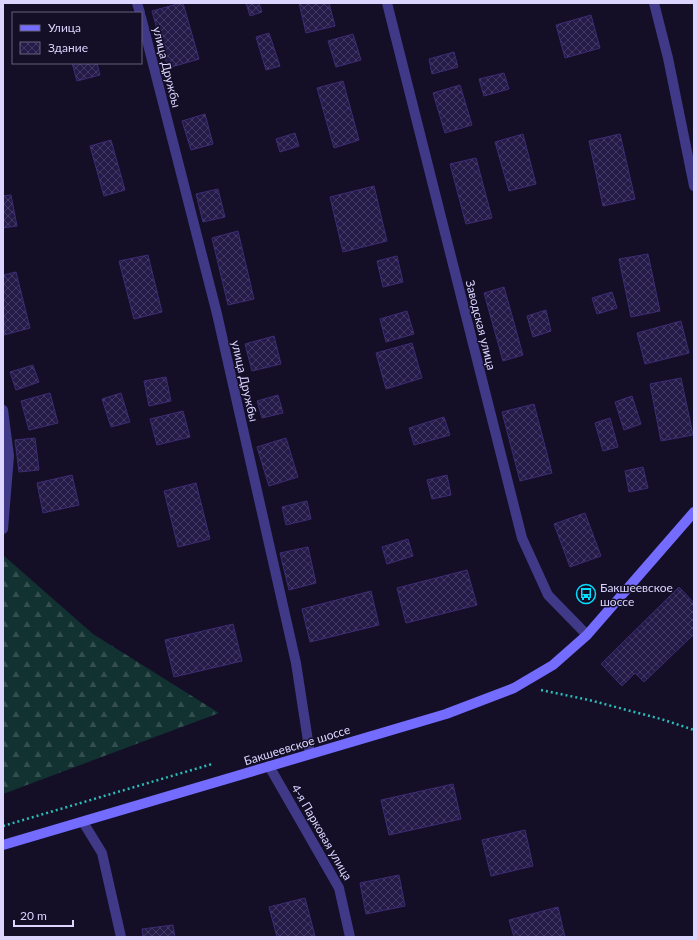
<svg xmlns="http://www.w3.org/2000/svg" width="697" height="940" font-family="Lato,sans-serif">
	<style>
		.forest { fill: url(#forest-firs) }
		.building { fill: url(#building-cross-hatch); stroke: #3d2c75 }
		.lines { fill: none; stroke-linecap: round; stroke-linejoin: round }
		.path { stroke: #2dbbb7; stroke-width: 2.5; stroke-dasharray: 2 3; stroke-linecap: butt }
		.street { stroke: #3f3987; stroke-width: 10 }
		.secondary { stroke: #746cff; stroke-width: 10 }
		.labels { text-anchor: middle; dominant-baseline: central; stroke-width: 3; stroke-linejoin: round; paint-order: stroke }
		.street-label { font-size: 12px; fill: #dbd5ff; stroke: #140f27 }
		.poi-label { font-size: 12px; fill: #dbd5ff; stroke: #140f27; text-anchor: start }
	</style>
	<defs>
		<pattern id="forest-firs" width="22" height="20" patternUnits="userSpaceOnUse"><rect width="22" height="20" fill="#123131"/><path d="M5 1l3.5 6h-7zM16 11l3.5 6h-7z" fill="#344e50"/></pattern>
		<pattern id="building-cross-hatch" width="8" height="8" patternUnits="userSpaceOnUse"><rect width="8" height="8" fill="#251b49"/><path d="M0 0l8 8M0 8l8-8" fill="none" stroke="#443b64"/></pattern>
	</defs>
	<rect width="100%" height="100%" fill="#140f27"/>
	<polygon class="forest" points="3,555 93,634 219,713 3,794"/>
	<g class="building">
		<polygon points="181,3 183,3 199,59 168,68 152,11"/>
		<polygon points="246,3 259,3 262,12 250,16"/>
		<polygon points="299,3 329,3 335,26 306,33"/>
		<polygon points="591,15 600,48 565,58 556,25"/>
		<polygon points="269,33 280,66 266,70 256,37"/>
		<polygon points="353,34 361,60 336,67 328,41"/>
		<polygon points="454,52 458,67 432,74 429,59"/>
		<polygon points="72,63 97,63 100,75 77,81"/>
		<polygon points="504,73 509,89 484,96 479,79"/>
		<polygon points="343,81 359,140 334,148 317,88"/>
		<polygon points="460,85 472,125 445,133 433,93"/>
		<polygon points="205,114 213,144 191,150 182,121"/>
		<polygon points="295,133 299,146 280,152 276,139"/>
		<polygon points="523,134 536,184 509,191 495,142"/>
		<polygon points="620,134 635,199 603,206 589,141"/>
		<polygon points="111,140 125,190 104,196 90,146"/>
		<polygon points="476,158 492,218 466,224 450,164"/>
		<polygon points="374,186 387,241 343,252 330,197"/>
		<polygon points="218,189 225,217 203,222 196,194"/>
		<polygon points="11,195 17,226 3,228 3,196"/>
		<polygon points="238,231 254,299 228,305 212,238"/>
		<polygon points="648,254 660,311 631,317 619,259"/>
		<polygon points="148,255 162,312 134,319 119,261"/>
		<polygon points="397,256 403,282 383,287 377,261"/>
		<polygon points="16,272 30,328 4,335 3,275"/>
		<polygon points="504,287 523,355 503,361 484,293"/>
		<polygon points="612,292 617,308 597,314 592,298"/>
		<polygon points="546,310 551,331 533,337 527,316"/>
		<polygon points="407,311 414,334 386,342 380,319"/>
		<polygon points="681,321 689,353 645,364 637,333"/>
		<polygon points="274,336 281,364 252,371 245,344"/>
		<polygon points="412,343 422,378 386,389 376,353"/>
		<polygon points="33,365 39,382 16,390 10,372"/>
		<polygon points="166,377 171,401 149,406 144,381"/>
		<polygon points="681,378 693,435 661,441 650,384"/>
		<polygon points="50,393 58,423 29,430 21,401"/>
		<polygon points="121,393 130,422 111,427 102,399"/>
		<polygon points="278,395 283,413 262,418 257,401"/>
		<polygon points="632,396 641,424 624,430 615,402"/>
		<polygon points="534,404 552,473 520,481 502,412"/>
		<polygon points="183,411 190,437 157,445 150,419"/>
		<polygon points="444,417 450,435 414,445 409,428"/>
		<polygon points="610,418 618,447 603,451 595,423"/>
		<polygon points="35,438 39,470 19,472 15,440"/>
		<polygon points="286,438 298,477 269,486 257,447"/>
		<polygon points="643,467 648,488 629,492 625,471"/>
		<polygon points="72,475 79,505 43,513 37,483"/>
		<polygon points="447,475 451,495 432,499 427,480"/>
		<polygon points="196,483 210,539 178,547 164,491"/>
		<polygon points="307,501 311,519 286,525 282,507"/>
		<polygon points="585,513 601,556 570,567 554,524"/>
		<polygon points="408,539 413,556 387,564 382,547"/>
		<polygon points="308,547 316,583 289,590 280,553"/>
		<polygon points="467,570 477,605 406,623 397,588"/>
		<polygon points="679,587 694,603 694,634 644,682 635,673 622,686 601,664"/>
		<polygon points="371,591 379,625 310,642 302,609"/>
		<polygon points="233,624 242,661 174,677 165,640"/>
		<polygon points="453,784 461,819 389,835 381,800"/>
		<polygon points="525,830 533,866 491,876 482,840"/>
		<polygon points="399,875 405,906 366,914 360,883"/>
		<polygon points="305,898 315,936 311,937 277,937 269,907"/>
		<polygon points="558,907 565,937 514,937 509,920"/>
		<polygon points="173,925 175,937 143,937 142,929"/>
	</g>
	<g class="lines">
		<g class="path">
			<polyline points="541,690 589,700 661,719 694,730"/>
			<polyline points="3,826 212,764"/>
		</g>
		<g class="street">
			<polyline points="137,3 140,13"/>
			<polyline points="387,3 522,538 548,595 587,635"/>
			<polyline points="654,3 668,58 694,186"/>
			<polyline points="141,17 217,314 296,663 310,754"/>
			<polyline points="3,410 9,456 3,529"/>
			<polyline points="269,766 339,888 350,937"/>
			<polyline points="83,822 102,853 121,937"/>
		</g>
		<polyline class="secondary" points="3,845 446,714 514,688 553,665 587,635 694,512"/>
	</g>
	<defs>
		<symbol id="bus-ring" viewBox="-11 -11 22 22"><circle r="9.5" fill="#140f27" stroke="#01deff" stroke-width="1.5"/><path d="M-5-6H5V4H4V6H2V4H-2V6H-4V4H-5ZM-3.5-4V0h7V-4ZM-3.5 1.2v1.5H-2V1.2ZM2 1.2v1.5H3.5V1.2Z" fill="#01deff"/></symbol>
	</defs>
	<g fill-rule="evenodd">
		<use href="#bus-ring" x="575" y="583" width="22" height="22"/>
	</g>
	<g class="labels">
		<g class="street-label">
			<text transform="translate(167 67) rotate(76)">улица Дружбы</text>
			<text transform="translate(481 325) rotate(76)">Заводская улица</text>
			<text transform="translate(245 381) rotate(77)">улица Дружбы</text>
			<text transform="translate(297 745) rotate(-17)">Бакшеевское шоссе</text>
			<text transform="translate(322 832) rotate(60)">4-я Парковая улица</text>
		</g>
		<g class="poi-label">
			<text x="600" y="587">Бакшеевское<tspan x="600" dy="14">шоссе</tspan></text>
		</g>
	</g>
	<rect width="697" height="940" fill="none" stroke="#dbd5ff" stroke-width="8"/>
	<rect x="12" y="12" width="130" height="52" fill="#140f27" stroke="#645e7d"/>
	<rect x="20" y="25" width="20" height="6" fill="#746cff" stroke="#645e7d"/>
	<text x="48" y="32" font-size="12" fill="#dbd5ff">Улица</text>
	<rect x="20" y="42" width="20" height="12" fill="url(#building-cross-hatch)" stroke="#645e7d"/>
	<text x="48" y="52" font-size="12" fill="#dbd5ff">Здание</text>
	<path d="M14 920v6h59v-6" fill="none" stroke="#dbd5ff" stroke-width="2"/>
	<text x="20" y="920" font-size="12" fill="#dbd5ff" stroke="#140f27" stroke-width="3" paint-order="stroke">20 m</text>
</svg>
